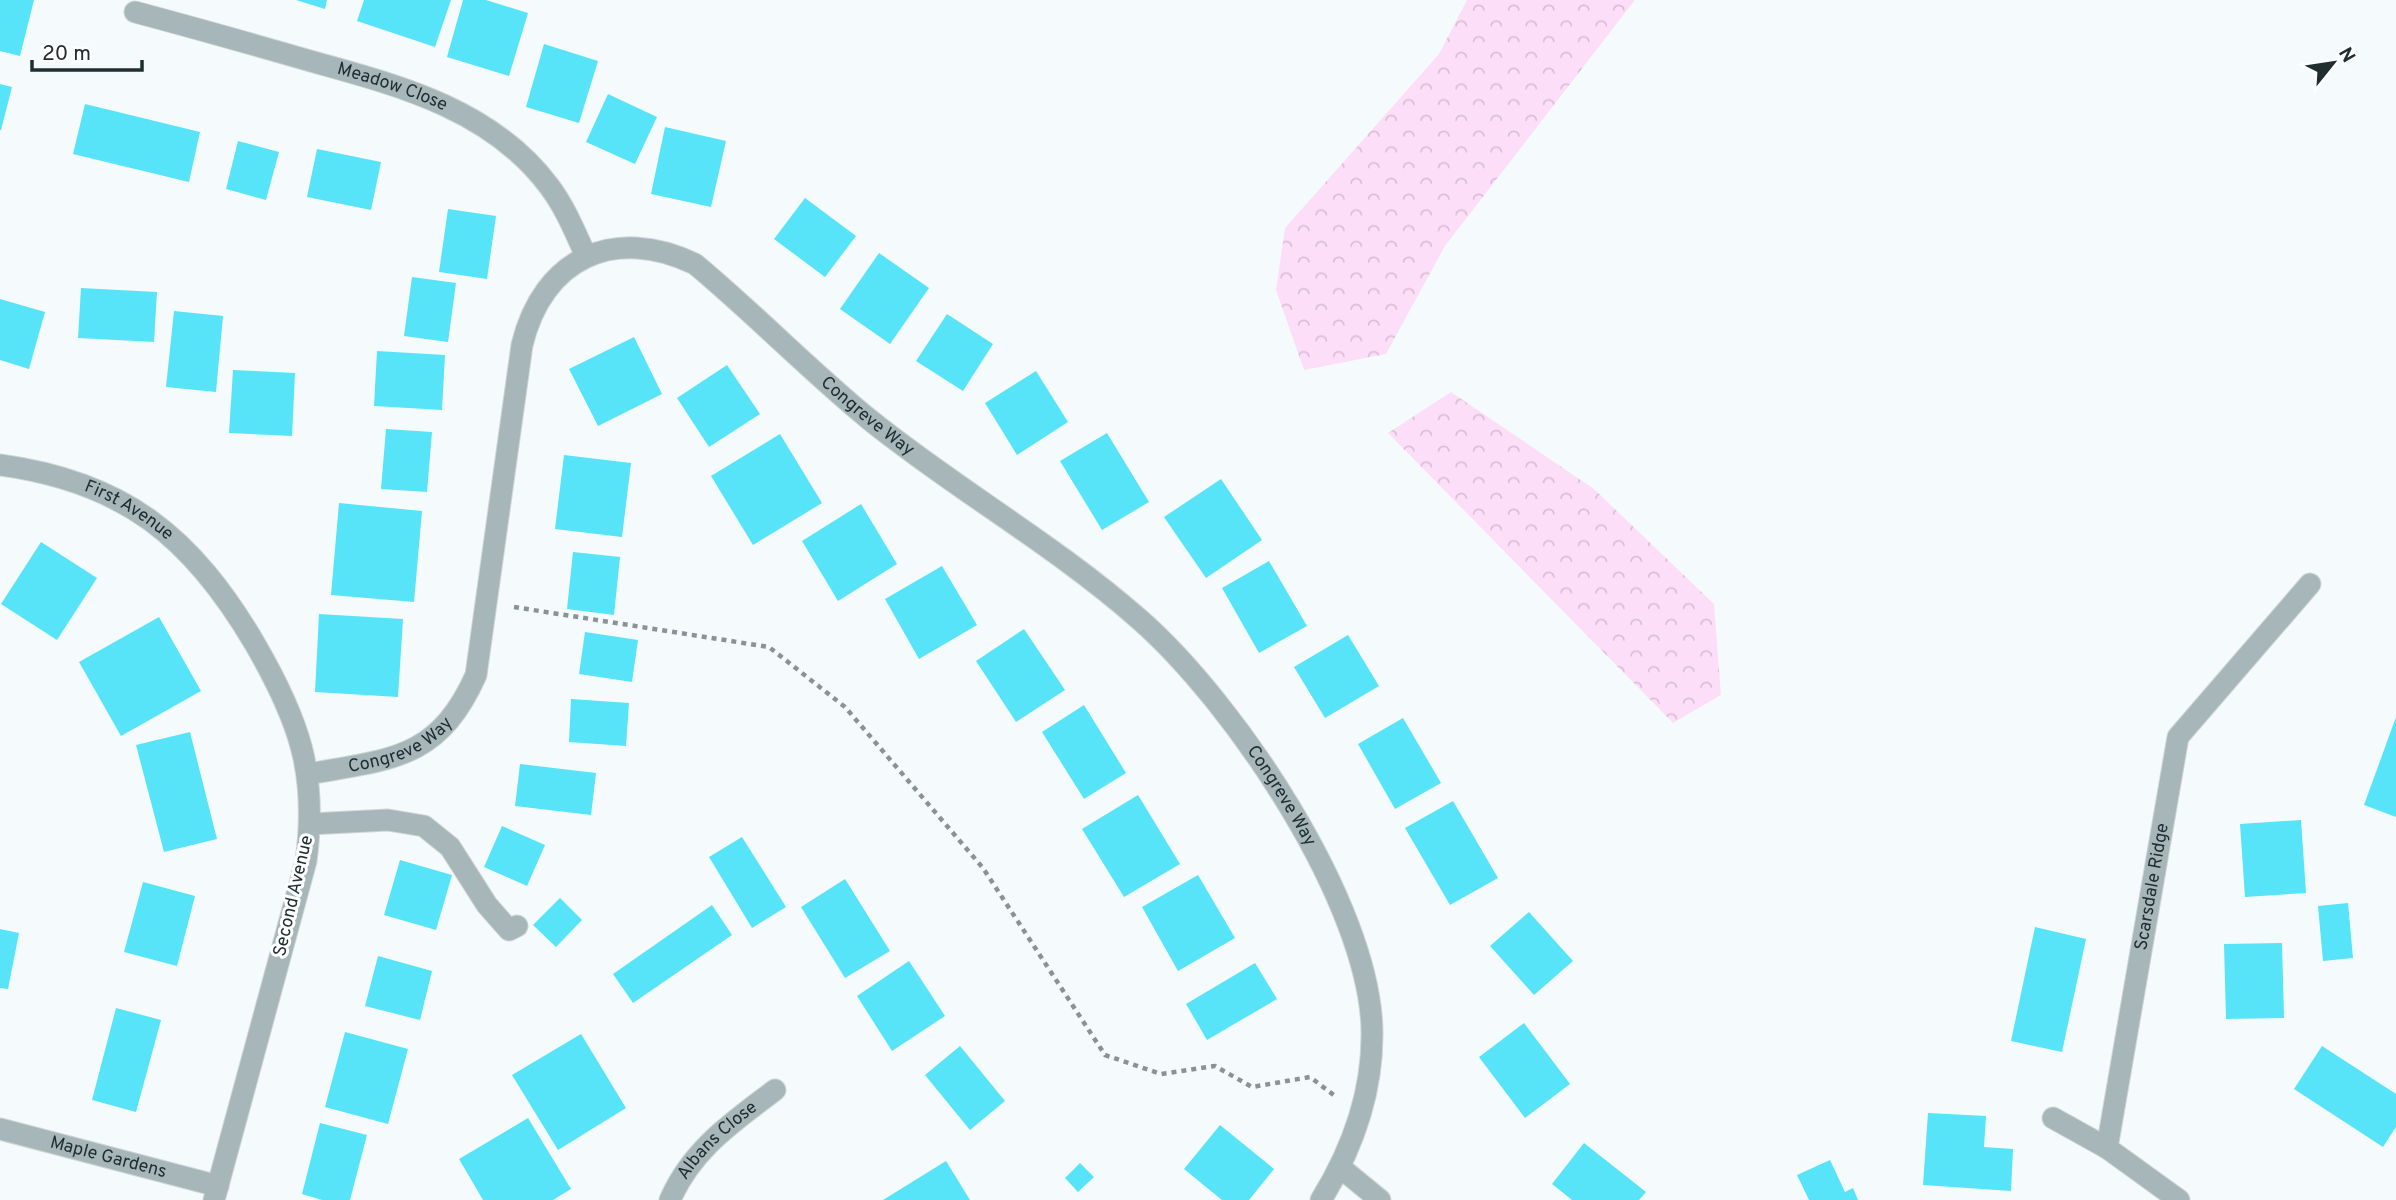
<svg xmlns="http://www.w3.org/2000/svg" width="2396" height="1200" font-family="Overpass,sans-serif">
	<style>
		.forest { fill: url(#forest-crowns) }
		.building { fill: #57e3f8 }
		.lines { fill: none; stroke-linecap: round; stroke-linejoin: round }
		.minor-casing { stroke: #cfd6d8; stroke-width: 23 }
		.path { stroke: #899395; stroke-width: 4.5; stroke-dasharray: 5 5; stroke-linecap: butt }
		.minor { stroke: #a7b6b8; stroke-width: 21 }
		.labels { text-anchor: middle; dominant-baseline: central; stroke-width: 6; stroke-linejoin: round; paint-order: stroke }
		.street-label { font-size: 18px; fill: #202e30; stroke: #fff }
	</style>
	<defs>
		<pattern id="forest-crowns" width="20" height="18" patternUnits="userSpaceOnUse" patternTransform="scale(1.75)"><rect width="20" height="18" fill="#fddef8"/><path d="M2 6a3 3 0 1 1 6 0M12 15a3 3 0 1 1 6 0" fill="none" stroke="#d9bfd5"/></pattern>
	</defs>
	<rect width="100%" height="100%" fill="#f5fbfd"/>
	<g class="forest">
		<polygon points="1467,0 1635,0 1445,246 1386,354 1304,370 1276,290 1285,228 1439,54"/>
		<polygon points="1451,392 1594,489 1714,604 1721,695 1673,723 1388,433"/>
	</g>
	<g class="building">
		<polygon points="0,0 34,0 20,56 0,51"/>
		<polygon points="296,0 327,0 325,9"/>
		<polygon points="364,0 451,0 435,47 357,21"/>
		<polygon points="463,0 486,0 528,13 509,76 447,57"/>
		<polygon points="544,44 598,61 579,123 526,107"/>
		<polygon points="0,84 12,87 1,130 0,130"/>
		<polygon points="608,94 657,117 635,164 586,142"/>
		<polygon points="85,104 200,132 189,182 73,154"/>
		<polygon points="665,127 726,141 711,207 651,194"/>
		<polygon points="238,141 279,152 266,200 226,189"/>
		<polygon points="317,149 381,162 371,210 307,197"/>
		<polygon points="805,198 856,236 825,277 774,239"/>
		<polygon points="448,209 496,216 487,279 439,272"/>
		<polygon points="879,253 929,288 890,344 840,309"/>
		<polygon points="412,277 456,283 448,342 404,336"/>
		<polygon points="81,288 157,292 154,342 78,338"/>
		<polygon points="0,299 45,312 29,369 0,360"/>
		<polygon points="174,311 223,316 216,392 166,387"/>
		<polygon points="947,314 993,344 963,391 916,361"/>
		<polygon points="634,337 662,394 598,426 569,369"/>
		<polygon points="377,351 445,355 442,410 374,406"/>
		<polygon points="727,365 760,414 709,447 677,398"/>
		<polygon points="233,370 295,373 292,436 229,433"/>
		<polygon points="1036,371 1068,422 1017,455 985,403"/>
		<polygon points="386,429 432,432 427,492 381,489"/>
		<polygon points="1107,433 1149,502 1102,530 1060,461"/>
		<polygon points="780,434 822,503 753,545 711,476"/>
		<polygon points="564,455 631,463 622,537 555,529"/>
		<polygon points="1221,479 1262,540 1206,578 1164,517"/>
		<polygon points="339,503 422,511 414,602 331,595"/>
		<polygon points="861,504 897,564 838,601 802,541"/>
		<polygon points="41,542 97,578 57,640 1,604"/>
		<polygon points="573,552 620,557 614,615 567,609"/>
		<polygon points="1269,561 1307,626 1259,653 1222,588"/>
		<polygon points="942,566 977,625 919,659 885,599"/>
		<polygon points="319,614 403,619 398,697 315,692"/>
		<polygon points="159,617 201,691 121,736 79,662"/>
		<polygon points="1024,629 1065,690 1016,722 976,661"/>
		<polygon points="585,632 638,640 632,682 579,674"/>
		<polygon points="1348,635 1379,686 1325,718 1294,667"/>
		<polygon points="571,699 629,703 626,746 569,742"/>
		<polygon points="1084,705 1126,773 1084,799 1042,732"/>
		<polygon points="2396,717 2396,817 2364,805"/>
		<polygon points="1403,718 1441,783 1395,809 1358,744"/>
		<polygon points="190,732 217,839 164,852 136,745"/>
		<polygon points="520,764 596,773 591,815 515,806"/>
		<polygon points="1138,795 1180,864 1124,897 1082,829"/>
		<polygon points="1453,801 1498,878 1450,905 1405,828"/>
		<polygon points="2301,820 2306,893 2245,897 2240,824"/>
		<polygon points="502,826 545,845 527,886 484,867"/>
		<polygon points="742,837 786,907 752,928 709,857"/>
		<polygon points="400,860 452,875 436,930 384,915"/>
		<polygon points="1198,875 1235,938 1178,971 1142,907"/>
		<polygon points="845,879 890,951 845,978 801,907"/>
		<polygon points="143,882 195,896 177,966 124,952"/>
		<polygon points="560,898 582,920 556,947 533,925"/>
		<polygon points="2348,903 2353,958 2323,961 2318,906"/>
		<polygon points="712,905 732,935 633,1003 613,974"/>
		<polygon points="1529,912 1573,961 1534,995 1490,946"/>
		<polygon points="2035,927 2086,939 2062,1052 2011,1041"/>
		<polygon points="0,929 19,933 8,989 0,988"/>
		<polygon points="2282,943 2284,1018 2226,1019 2224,944"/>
		<polygon points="378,956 432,971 420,1020 365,1006"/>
		<polygon points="909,961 945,1016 892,1051 857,996"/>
		<polygon points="1255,963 1277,999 1207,1040 1186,1004"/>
		<polygon points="116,1008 161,1020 136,1112 92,1100"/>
		<polygon points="1524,1023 1570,1084 1525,1118 1479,1057"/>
		<polygon points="345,1032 408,1049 388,1124 325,1107"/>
		<polygon points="581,1034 626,1108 558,1150 512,1075"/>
		<polygon points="960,1046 1005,1101 970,1130 925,1075"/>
		<polygon points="2322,1046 2396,1094 2396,1127 2383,1147 2294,1089"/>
		<polygon points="1928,1113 1986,1116 1984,1147 2013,1149 2011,1191 1923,1185"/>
		<polygon points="528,1118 571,1189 553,1200 483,1200 459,1159"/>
		<polygon points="320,1123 367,1135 350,1200 322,1200 302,1194"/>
		<polygon points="1220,1125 1274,1169 1249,1200 1222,1200 1184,1169"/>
		<polygon points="1584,1143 1646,1192 1639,1200 1572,1200 1552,1184"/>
		<polygon points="1830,1160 1845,1192 1853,1188 1858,1200 1809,1200 1797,1175"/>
		<polygon points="946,1161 970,1200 883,1200"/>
		<polygon points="1080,1163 1094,1177 1078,1192 1065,1178"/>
	</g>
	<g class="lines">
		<defs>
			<g id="minor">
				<path id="s1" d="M135 12C195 28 255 45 314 62 401 86 492 110 549 186 565 207 575 232 586 256"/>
				<path id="s2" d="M0 465C125 482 192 537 255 644 299 720 318 773 306 861L214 1200"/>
				<path id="s3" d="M308 774C391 759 438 760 476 675L522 345C543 258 614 225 695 264 755 314 810 371 870 420 957 490 1055 545 1139 619 1234 702 1370 903 1372 1031 1373 1093 1353 1148 1321 1200"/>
				<polyline points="310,824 388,820 424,826 450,847 487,905 509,930 517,926"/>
				<polyline points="2053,1118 2107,1148"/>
				<path id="s4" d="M0 1129 218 1186"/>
				<polyline points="1341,1168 1380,1200"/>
				<path id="s5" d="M670 1200C692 1149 733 1122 775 1090"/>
				<path id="s6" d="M2179 1200 2107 1148 2178 737 2310 584"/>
			</g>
		</defs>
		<use href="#minor" class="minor-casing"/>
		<polyline class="path" points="514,607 769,647 845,707 983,868 1105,1055 1161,1074 1215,1066 1252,1087 1310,1077 1335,1096"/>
		<use href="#minor" class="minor"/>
	</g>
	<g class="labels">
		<g class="street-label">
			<text stroke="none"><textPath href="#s1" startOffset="268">Meadow Close</textPath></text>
			<text stroke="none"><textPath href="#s3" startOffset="996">Congreve Way</textPath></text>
			<text stroke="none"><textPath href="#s2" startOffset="138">First Avenue</textPath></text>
			<text stroke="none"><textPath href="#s3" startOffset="98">Congreve Way</textPath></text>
			<text stroke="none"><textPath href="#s3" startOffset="1563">Congreve Way</textPath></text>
			<text stroke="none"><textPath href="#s6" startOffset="354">Scarsdale Ridge</textPath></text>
			<text transform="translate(294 896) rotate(-77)">Second Avenue</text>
			<text stroke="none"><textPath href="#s5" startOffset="77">Albans Close</textPath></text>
			<text stroke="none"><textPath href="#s4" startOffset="112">Maple Gardens</textPath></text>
		</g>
	</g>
	<g transform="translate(2333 63) rotate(60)" stroke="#ffffff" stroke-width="5" paint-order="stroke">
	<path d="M0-5L12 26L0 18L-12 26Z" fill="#202e30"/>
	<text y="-10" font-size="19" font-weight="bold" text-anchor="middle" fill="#202e30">N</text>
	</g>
	<path d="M32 60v10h110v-10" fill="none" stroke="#202e30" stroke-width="3.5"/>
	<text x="42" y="60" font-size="21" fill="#202e30" stroke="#ffffff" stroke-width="5" paint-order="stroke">20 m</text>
</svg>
